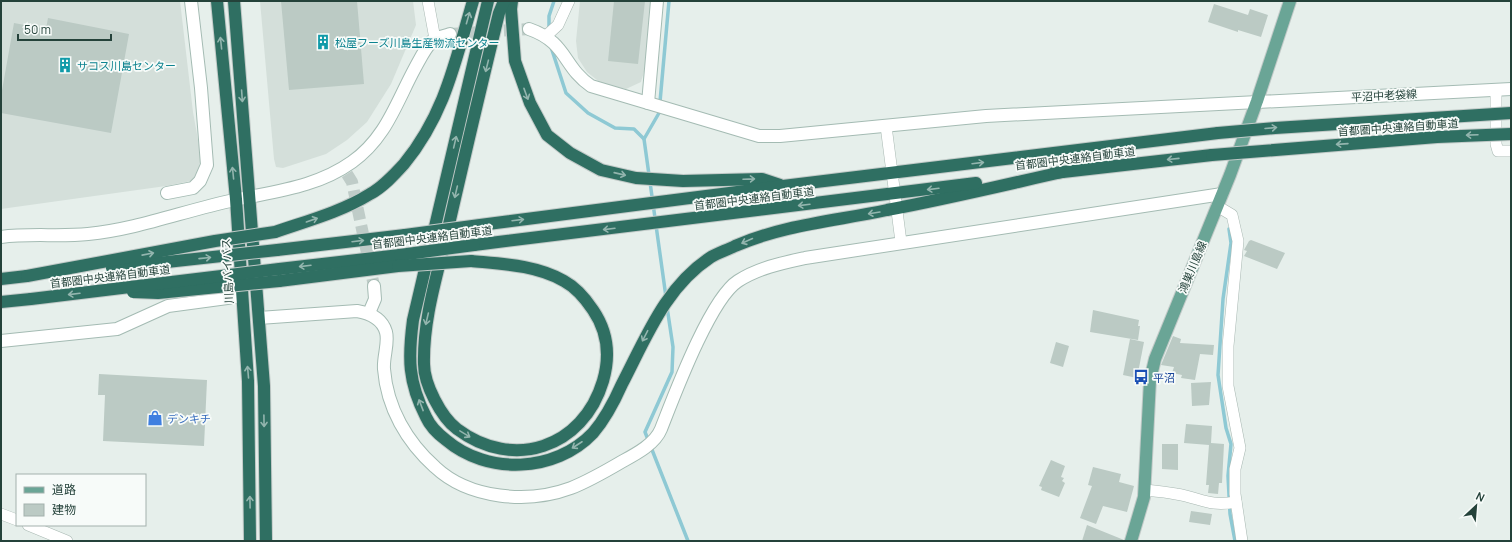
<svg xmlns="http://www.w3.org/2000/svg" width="1512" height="542" font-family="Manrope,'Noto Sans JP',sans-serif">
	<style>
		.built { fill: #d4dfda }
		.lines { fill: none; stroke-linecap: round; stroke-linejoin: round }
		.stream { stroke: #8ec9d4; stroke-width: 3.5 }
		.building { fill: #bbcac4 }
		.secondary-tunnel { stroke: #bfccc8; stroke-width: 12; stroke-dasharray: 12 6; stroke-linecap: butt }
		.street-casing { stroke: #a8b8b2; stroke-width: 12 }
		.secondary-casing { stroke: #a4bbb3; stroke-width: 14 }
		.primary-casing { stroke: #c2cac8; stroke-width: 14 }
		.highway-casing { stroke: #c2cac8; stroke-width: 14 }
		.street { stroke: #fff; stroke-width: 11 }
		.secondary { stroke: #fff; stroke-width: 12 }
		.primary { stroke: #6aa596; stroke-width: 12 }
		.highway { stroke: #2f6f62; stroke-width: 12 }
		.highway-bridge-casing { stroke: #c2cac8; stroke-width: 14; stroke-linecap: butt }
		.highway-bridge { stroke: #2f6f62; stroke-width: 12 }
		.oneway { stroke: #93b5ae }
		.labels { text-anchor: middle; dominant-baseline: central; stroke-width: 3.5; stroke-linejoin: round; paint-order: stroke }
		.culture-label { font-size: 11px; fill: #0d838f; stroke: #f7fbf9; text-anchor: start }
		.street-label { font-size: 11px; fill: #24423a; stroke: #f7fbf9 }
		.transit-label { font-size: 11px; fill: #164399; stroke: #f7fbf9; text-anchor: start }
		.shop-label { font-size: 11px; fill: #366cbe; stroke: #f7fbf9; text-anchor: start }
	</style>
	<rect width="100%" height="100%" fill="#e6efeb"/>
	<g class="built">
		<polygon points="1,1 180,1 193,112 201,157 198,173 191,181 166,186 1,209"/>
		<polygon points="260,1 413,1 416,25 391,84 367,122 347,140 326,154 283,168 276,167 274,159"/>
		<polygon points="580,1 652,1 646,65 641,82 626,89 602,84 587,72 578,58 576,41"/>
	</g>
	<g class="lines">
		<g class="stream">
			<polyline points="549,30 549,16 554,1"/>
			<polyline points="550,44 566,93 588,113 615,128 634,129 644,139"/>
			<polyline points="1229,229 1231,243 1223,299 1218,375 1226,428 1231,444 1228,476 1230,514 1235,541"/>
			<polyline points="666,297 644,139 659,113 669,1"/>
			<polyline points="667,307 673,347 672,372 645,432 688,541"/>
		</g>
	</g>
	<g class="building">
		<polygon points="281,1 357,1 364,84 289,90"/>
		<polygon points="614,1 645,1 638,64 608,61"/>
		<polygon points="1214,4 1248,15 1250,9 1268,15 1261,37 1238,30 1238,32 1208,22"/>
		<polygon points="48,18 129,34 111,133 1,113 1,96 14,23 46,29"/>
		<polygon points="1251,240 1285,253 1277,269 1244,256 1247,251 1244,250 1249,241"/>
		<polygon points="1093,310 1139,320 1138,326 1140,326 1138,340 1090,332"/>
		<polygon points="1173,336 1181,339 1180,343 1214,345 1213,355 1200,354 1195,380 1181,378 1182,375 1172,373 1174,367 1161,365"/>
		<polygon points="1130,339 1144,342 1137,378 1123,375"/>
		<polygon points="1056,342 1069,346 1063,367 1050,363"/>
		<polygon points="99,374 207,380 204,446 103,441 105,395 98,395"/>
		<polygon points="1211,382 1209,405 1192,406 1191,383"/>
		<polygon points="1186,424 1212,426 1211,443 1224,444 1222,483 1219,483 1218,494 1208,493 1209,485 1206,485 1209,445 1184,443"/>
		<polygon points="1162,444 1178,444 1178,470 1162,469"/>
		<polygon points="1051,460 1065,466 1061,477 1064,478 1062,481 1065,483 1059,497 1041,490 1042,487 1039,486"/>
		<polygon points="1093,467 1121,474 1119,482 1134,486 1127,512 1103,506 1096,524 1080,518 1092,486 1088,485"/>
		<polygon points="1191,511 1212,514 1210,525 1189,522"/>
		<polygon points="1087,525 1124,540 1124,541 1082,541"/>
	</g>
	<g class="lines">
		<g class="secondary-tunnel">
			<polyline points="450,34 529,29"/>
			<polyline points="347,174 352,182 374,286"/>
		</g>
		<defs>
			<g id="street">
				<polyline points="428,1 435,39"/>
				<polyline points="546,36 558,25 569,1"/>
				<polyline points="1496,90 1496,144 1498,151 1511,151"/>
				<polyline points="886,126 901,242"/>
				<polyline points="1217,206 1232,215 1238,241 1228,346 1228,386 1240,448 1235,469 1235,494 1242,541"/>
				<path d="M1145 490C1155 491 1166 492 1176 494 1201 498 1208 507 1236 502"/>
				<polyline points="1,514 17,520"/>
				<polyline points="28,525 67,541"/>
			</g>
			<g id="secondary">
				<path d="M529 29C567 42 563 67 591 86L759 136H780L986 116 1511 89"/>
				<polyline points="648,103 657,1"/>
				<polyline points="167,193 193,188 200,181 207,165 201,88 191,1"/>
				<path d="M1 237C30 233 60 237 88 234 139 229 186 210 235 200 276 191 317 187 352 162 386 138 396 103 415 68 420 59 425 48 433 40 437 37 445 36 450 34"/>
				<polyline points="369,313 375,299 374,286"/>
				<path d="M259 318 357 311C369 313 382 318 386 332 389 343 383 357 384 369 387 408 407 442 435 467 469 499 528 504 571 488 589 481 606 471 623 461 636 454 655 444 661 429 674 396 710 299 738 281 758 268 782 263 805 258L1222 194"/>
				<polyline points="1,341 117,329 168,306 242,296"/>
			</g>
			<polyline id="primary" points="1131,541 1144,497 1150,380 1155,359 1230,175 1257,101 1290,1"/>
			<g id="highway">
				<polyline points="217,1 236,199 248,381 250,541"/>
				<polyline points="234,1 264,386 266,541"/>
				<path d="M488 1 413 320C408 358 408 382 426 417 430 426 438 434 446 440 487 475 555 473 593 433 606 418 614 402 622 384 646 338 665 287 711 257 718 253 727 250 735 246 783 225 835 221 887 210 946 199 1004 185 1062 172"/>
				<polyline points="512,1 511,9 515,61 530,103 547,135 570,153 601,170 636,178 683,181 762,179 780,185"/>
				<polyline points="1054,173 1212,155"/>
				<polyline points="480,225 783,186 1218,133"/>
				<path d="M275 232C307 221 341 212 370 194 383 187 394 175 404 164 445 114 455 62 473 1"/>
				<polyline points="474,245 976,183"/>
				<polyline points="277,250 405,235"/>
				<path d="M471 261C502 264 536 265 564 281 577 288 585 298 593 310 608 332 610 357 603 381 583 448 513 471 457 429 441 417 424 384 424 364 423 319 437 276 447 233 464 159 481 86 499 13L504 1"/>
				<polyline points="279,269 400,255"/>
				<polyline points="1,279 27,276"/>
				<polyline points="279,281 398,266"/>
				<polyline points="1,302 31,299"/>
			</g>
		</defs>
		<use href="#street" class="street-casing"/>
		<use href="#secondary" class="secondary-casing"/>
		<use href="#primary" class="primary-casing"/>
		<use href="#highway" class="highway-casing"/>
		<use href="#street" class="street"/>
		<use href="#secondary" class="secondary"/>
		<use href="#primary" class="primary"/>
		<use href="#highway" class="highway"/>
		<defs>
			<g id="highway-bridge">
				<polyline points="1218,133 1275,128 1511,113"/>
				<polyline points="1212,155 1437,137 1511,134"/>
				<polyline points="405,235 480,225"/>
				<polyline points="400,255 474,245"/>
				<polyline points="398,266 471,261"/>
				<polyline points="112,268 277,250"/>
				<polyline points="27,276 215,241 275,232"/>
				<polyline points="133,292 158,293 279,281"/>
				<polyline points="31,299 279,269"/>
			</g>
		</defs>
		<use href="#highway-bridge" class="highway-bridge-casing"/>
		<use href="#highway-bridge" class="highway-bridge"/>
	</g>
	<defs><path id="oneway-shaft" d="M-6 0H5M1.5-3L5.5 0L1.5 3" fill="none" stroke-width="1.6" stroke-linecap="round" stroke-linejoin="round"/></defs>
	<g class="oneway">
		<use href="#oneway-shaft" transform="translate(468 18) rotate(-74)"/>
		<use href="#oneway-shaft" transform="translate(221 43) rotate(-96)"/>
		<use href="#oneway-shaft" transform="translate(487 66) rotate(104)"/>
		<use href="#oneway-shaft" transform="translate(526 94) rotate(70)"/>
		<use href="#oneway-shaft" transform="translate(242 96) rotate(86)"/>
		<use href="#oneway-shaft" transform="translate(1271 128) rotate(-5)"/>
		<use href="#oneway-shaft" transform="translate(1472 135) rotate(178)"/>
		<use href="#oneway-shaft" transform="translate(455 142) rotate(-77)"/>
		<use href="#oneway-shaft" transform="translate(1342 144) rotate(176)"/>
		<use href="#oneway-shaft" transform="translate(1173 159) rotate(174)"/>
		<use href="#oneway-shaft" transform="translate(978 163) rotate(-7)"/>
		<use href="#oneway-shaft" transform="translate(233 173) rotate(-96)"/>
		<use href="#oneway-shaft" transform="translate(620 174) rotate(13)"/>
		<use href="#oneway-shaft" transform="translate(749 179) rotate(-2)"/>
		<use href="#oneway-shaft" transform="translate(933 189) rotate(173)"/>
		<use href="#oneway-shaft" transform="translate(456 192) rotate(103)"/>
		<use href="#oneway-shaft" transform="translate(804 205) rotate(173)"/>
		<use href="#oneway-shaft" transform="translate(874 213) rotate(171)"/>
		<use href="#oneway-shaft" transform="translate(312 220) rotate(-19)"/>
		<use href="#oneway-shaft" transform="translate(518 220) rotate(-7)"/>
		<use href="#oneway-shaft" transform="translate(609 229) rotate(173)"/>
		<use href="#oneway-shaft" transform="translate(358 241) rotate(-7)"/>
		<use href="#oneway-shaft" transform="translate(747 241) rotate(156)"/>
		<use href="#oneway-shaft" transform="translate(148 254) rotate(-11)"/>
		<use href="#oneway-shaft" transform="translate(205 258) rotate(-6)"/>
		<use href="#oneway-shaft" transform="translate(305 266) rotate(173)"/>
		<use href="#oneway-shaft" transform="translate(74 294) rotate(173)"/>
		<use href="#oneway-shaft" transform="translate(427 319) rotate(103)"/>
		<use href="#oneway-shaft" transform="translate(645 336) rotate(117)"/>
		<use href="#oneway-shaft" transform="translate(248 372) rotate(-95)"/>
		<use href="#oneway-shaft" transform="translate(421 405) rotate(-111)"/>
		<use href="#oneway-shaft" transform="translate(264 421) rotate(89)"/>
		<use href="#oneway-shaft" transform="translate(465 434) rotate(31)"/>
		<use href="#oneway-shaft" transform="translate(577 445) rotate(147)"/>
		<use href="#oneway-shaft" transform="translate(250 502) rotate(-91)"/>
	</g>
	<defs>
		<symbol id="building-bare" viewBox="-9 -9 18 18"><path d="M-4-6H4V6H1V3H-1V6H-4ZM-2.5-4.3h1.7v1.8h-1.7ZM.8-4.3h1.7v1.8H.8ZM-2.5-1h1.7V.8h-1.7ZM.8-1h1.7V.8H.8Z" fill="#0f9aa8" stroke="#f7fbf9" stroke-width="2.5" paint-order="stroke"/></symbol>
		<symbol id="bus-bare" viewBox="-9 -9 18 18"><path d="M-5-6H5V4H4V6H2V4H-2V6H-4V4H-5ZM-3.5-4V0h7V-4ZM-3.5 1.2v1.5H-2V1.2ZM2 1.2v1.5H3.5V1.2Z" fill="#1a4fb4" stroke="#f7fbf9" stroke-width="2.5" paint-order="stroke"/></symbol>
		<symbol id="shop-bare" viewBox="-9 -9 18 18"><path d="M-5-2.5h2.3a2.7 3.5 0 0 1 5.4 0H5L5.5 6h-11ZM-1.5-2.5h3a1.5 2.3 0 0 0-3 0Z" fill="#3f7fe0" stroke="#f7fbf9" stroke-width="2.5" paint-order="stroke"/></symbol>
	</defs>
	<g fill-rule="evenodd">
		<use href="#building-bare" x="312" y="31" width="22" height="22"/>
		<use href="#building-bare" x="54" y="54" width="22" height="22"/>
		<use href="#bus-bare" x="1130" y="366" width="22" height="22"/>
		<use href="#shop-bare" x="144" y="407" width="22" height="22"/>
	</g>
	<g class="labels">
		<g class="culture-label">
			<text x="335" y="42">松屋フーズ川島生産物流センター</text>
			<text x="77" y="65">サコス川島センター</text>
		</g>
		<g class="street-label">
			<text transform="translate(1384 95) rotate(-3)">平沼中老袋線</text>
			<text transform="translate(1398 127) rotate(-4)">首都圏中央連絡自動車道</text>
			<text transform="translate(1075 158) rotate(-7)">首都圏中央連絡自動車道</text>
			<text transform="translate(754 198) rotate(-7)">首都圏中央連絡自動車道</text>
			<text transform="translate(432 237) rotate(-7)">首都圏中央連絡自動車道</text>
			<text transform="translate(1192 267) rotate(-67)">鴻巣川島線</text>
			<text transform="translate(227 271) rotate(-93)">川島バイパス</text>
			<text transform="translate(110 276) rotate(-7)">首都圏中央連絡自動車道</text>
		</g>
		<g class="transit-label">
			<text x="1153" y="377">平沼</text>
		</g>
		<g class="shop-label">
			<text x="167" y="418">デンキチ</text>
		</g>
	</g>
	<rect width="1512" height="542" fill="none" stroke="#24423a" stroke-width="4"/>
	<rect x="16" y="474" width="130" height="52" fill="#f7fbf9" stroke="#a3b1ad"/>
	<rect x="24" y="487" width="20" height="6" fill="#6aa596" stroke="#a3b1ad"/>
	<text x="52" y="494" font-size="12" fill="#24423a">道路</text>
	<rect x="24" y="504" width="20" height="12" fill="#bbcac4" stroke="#a3b1ad"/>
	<text x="52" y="514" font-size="12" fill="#24423a">建物</text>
	<g transform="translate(1476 506) rotate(26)" stroke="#f7fbf9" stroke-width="3" paint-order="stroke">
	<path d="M0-3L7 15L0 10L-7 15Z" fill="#24423a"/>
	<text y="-6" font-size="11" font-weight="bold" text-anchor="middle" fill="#24423a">N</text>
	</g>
	<path d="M18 34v6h93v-6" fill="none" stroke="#24423a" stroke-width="2"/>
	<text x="24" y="34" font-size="12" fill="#24423a" stroke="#f7fbf9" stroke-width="3" paint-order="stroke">50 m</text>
</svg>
